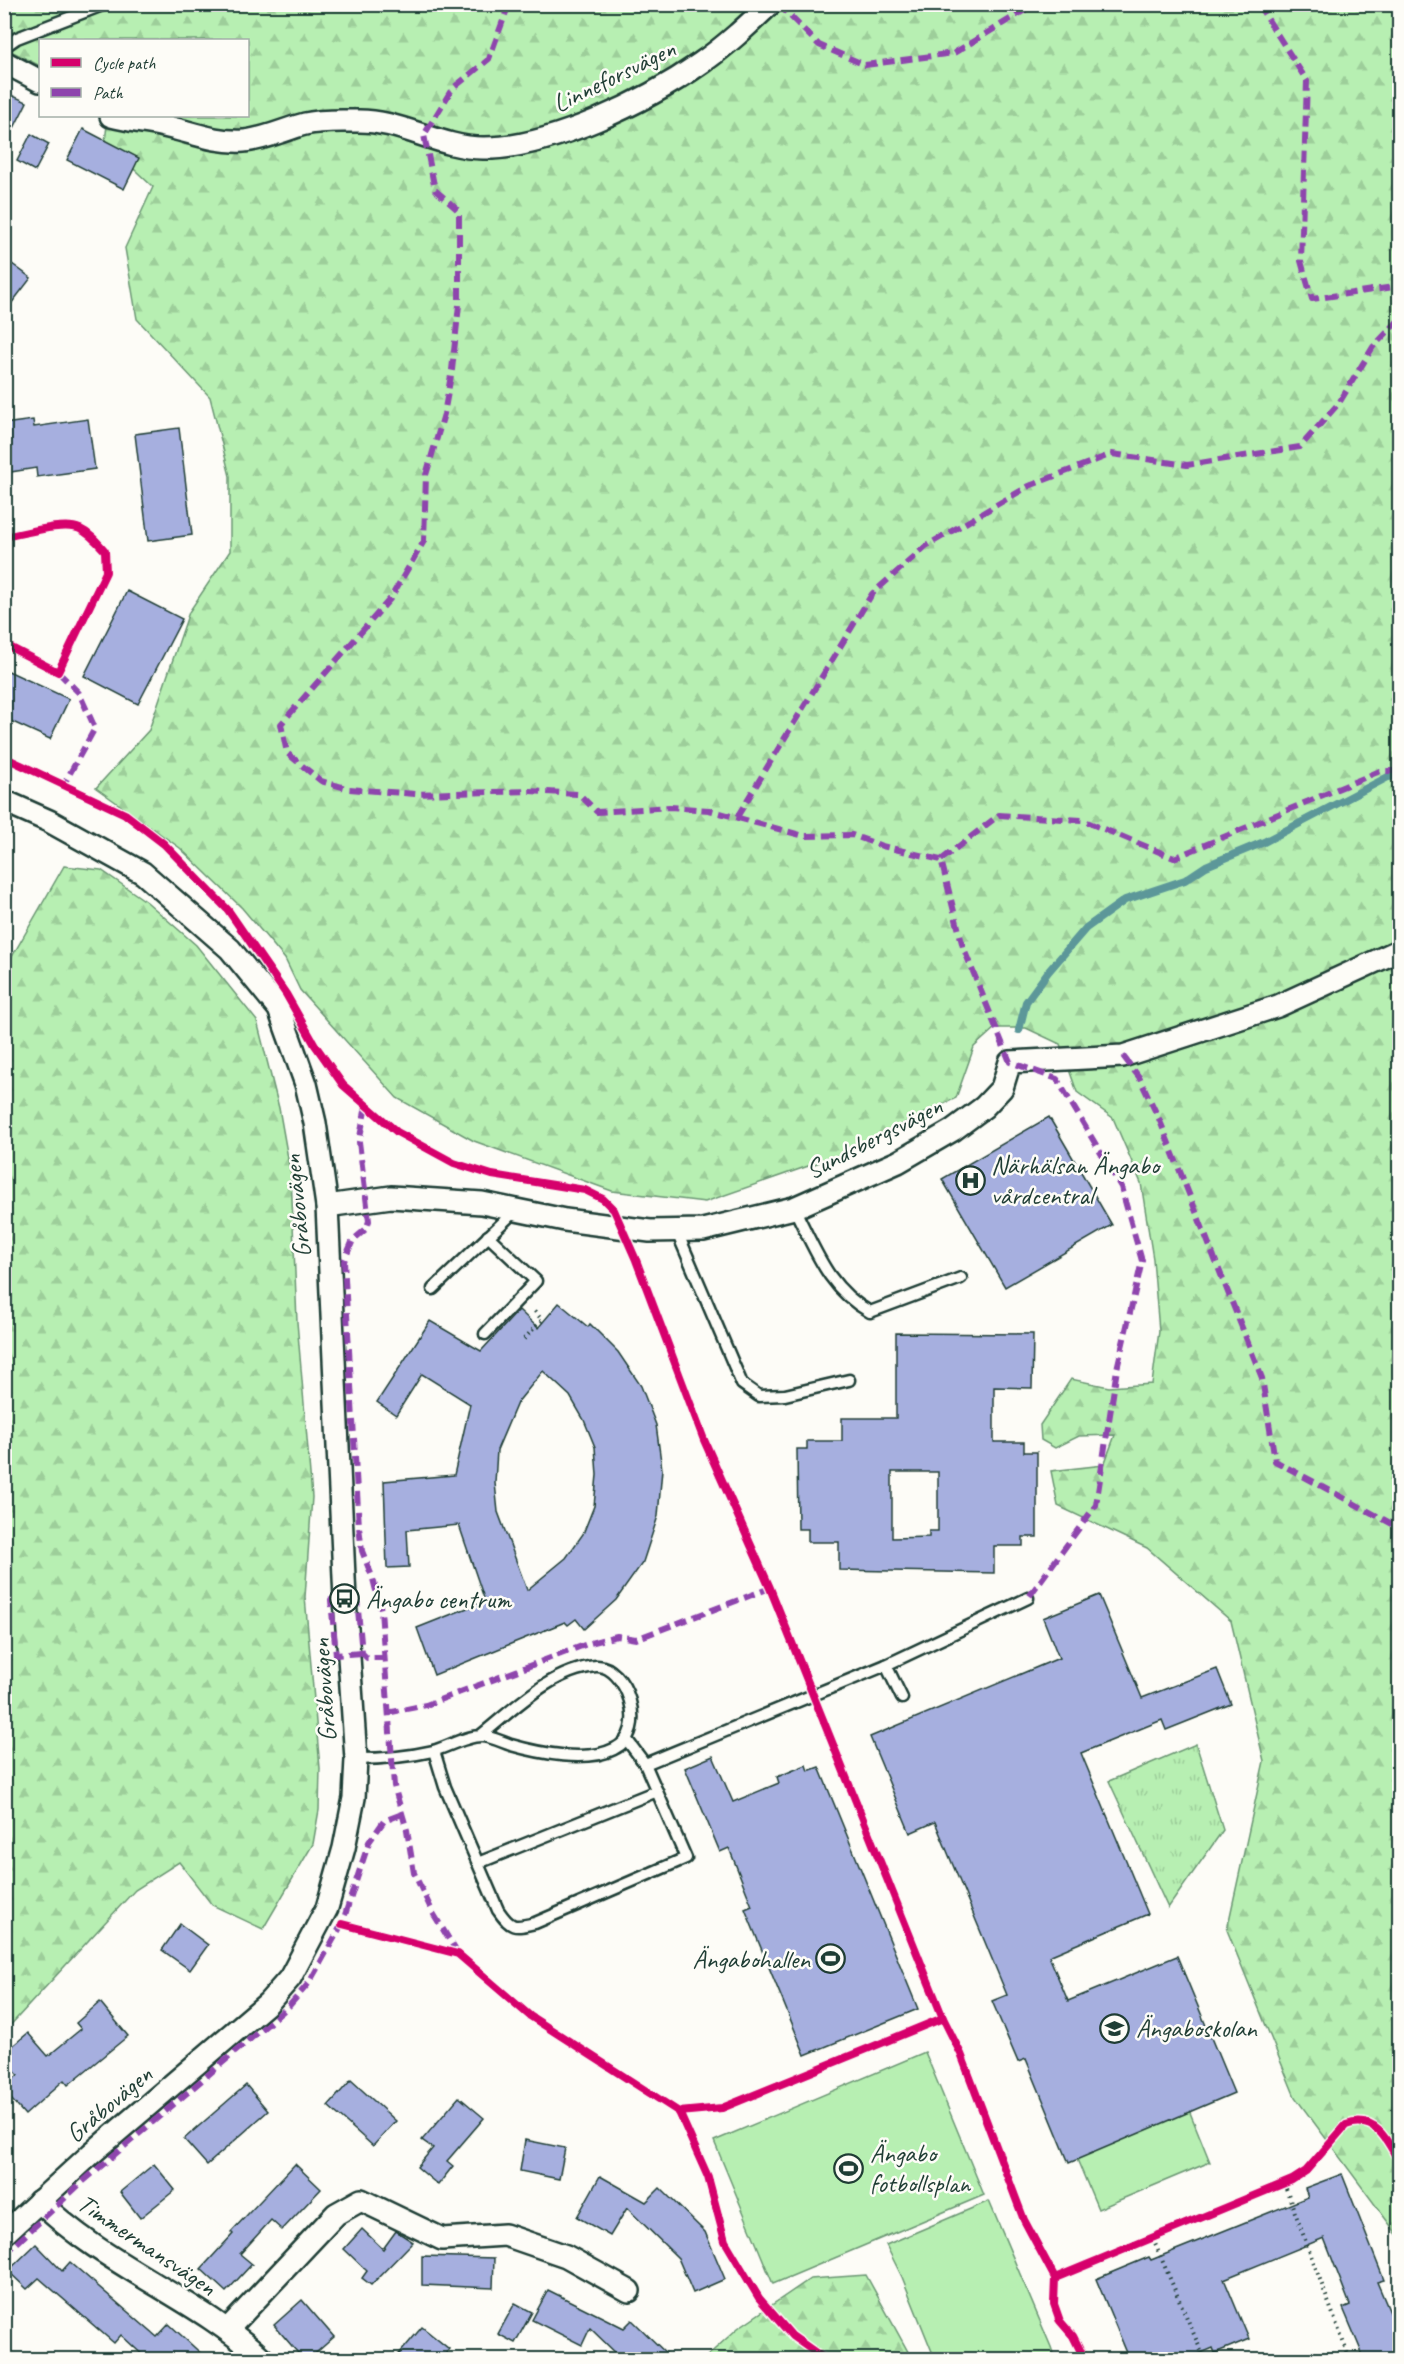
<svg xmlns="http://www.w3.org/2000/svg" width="1404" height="2364" font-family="Caveat,sans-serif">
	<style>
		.grass { fill: url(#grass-tufts); stroke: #6b9673; stroke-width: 1.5 }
		.forest { fill: url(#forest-firs); stroke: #6b9673; stroke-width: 1.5 }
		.pitch { fill: #b7efb2; stroke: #6b9673; stroke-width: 1.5 }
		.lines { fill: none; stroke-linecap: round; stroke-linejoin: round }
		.stream { stroke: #5b9799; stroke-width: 8 }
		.building { fill: #a6afdf; stroke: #1f3d34; stroke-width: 1.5; fill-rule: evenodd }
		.service-casing { stroke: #1f3d34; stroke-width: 15 }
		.minor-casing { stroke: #1f3d34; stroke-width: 26 }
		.path { stroke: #1f3d34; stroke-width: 4; stroke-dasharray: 1.5 4.5; stroke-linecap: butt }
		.service { stroke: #fdfcf7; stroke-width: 10 }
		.minor { stroke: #fdfcf7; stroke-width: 21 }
		.quiet { stroke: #8e44ad; stroke-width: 6; stroke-dasharray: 12 6; stroke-linecap: butt }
		.cycleway-casing { stroke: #fdfcf7; stroke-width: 11 }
		.cycleway { stroke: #d6006c; stroke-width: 8 }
		.labels { text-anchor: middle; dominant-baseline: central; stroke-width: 5; stroke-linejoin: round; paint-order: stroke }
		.street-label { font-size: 26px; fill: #1f3d34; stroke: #fdfcf7 }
		.poi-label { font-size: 26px; fill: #1f3d34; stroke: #fdfcf7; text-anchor: start }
	</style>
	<defs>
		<pattern id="grass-tufts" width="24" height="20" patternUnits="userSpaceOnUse" patternTransform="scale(1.5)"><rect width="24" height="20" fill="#b7efb2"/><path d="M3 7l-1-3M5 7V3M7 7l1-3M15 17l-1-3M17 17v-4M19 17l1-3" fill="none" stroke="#9dce9a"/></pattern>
		<pattern id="forest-firs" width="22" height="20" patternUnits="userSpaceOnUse" patternTransform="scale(1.5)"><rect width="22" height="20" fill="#b7efb2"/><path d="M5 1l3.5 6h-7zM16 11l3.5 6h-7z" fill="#9dce9a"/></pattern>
	</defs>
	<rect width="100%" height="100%" fill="#fdfcf7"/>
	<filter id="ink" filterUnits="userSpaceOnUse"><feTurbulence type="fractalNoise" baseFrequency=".0167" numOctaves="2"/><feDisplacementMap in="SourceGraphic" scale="12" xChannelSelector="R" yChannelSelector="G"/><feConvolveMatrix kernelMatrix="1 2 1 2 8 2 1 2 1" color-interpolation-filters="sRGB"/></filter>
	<g filter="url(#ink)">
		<polygon class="grass" points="1196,1744 1223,1830 1168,1908 1109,1781"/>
		<g class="forest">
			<polygon points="4,5 1399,5 1399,2237 1295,2097 1227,1930 1264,1761 1231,1621 1147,1548 1058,1506 1051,1471 1104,1465 1115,1435 1079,1436 1055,1448 1041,1440 1040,1425 1071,1379 1109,1387 1152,1384 1159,1331 1153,1259 1141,1183 1113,1118 1077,1092 1060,1044 1026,1028 995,1028 974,1047 956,1098 840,1155 705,1202 612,1191 474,1141 397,1098 300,990 285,959 242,908 180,848 96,788 149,730 189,612 230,551 230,476 210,397 137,319 125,248 153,187 105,142 108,116 248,116 248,40 40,40 40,66 5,48"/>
			<polygon points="64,866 101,870 147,902 196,945 257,1021 279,1108 291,1175 297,1322 312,1497 305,1597 320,1768 319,1810 313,1844 263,1929 212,1905 179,1862 135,1890 5,2031 5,969"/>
			<polygon points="866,2275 912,2359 704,2359 738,2328 810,2279"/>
		</g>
		<g class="pitch">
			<polygon points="925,2052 984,2195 773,2284 714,2141"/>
			<polygon points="1189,2110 1210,2162 1098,2209 1076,2157"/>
			<polygon points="989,2201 1051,2347 1055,2359 935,2359 902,2277 886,2245"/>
		</g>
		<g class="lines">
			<polyline class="stream" points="1019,1030 1026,1002 1048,972 1086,928 1125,900 1185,880 1206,866 1264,842 1388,777 1400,776"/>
		</g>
		<g class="building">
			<polygon points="4,92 27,102 4,148"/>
			<polygon points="83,129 139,158 124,189 67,160"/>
			<polygon points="31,134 49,144 35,171 17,161"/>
			<polygon points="4,258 31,278 4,313"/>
			<polygon points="88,419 95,469 37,477 36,468 4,473 4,424 33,420 34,427"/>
			<polygon points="179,428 192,535 148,541 135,434"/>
			<polygon points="127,591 182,619 138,704 84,676"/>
			<polygon points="4,669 69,699 50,739 4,718"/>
			<polygon points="1049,1117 1112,1225 1005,1287 942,1179"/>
			<path d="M559 1303 588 1327 590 1324 618 1352 641 1386 656 1425 662 1469 658 1516 643 1562 616 1600 584 1629 576 1619 568 1625 565 1622 434 1675 417 1628 485 1601 459 1525 407 1530 409 1567 387 1568 384 1481 454 1475 470 1404 422 1374 396 1415 377 1402 430 1321 481 1351 519 1310 538 1328ZM543 1371 570 1396 584 1420 595 1447 597 1475 594 1506 583 1534 566 1558 527 1590 498 1512 495 1483 497 1450 517 1403Z"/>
			<path d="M896 1333 1033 1334 1032 1388 994 1387V1442H1024V1452H1037V1537H1023V1546H994V1573L839 1570V1542H808V1529H798L797 1449H807V1441H842V1418H896ZM892 1472H938V1531H929V1537L892 1538Z"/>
			<polygon points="1099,1595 1142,1698 1217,1669 1231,1704 1166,1730 1162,1720 1081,1753 1148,1914 1049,1956 1068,2001 1177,1956 1234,2093 1069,2163 1026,2059 1018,2062 992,2001 1007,1995 935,1822 910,1833 870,1737 1059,1658 1043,1618"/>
			<polygon points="713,1756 733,1802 779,1783 777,1777 806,1765 808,1771 819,1767 918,2009 805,2055 745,1909 752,1906 729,1848 720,1852 685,1768"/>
			<polygon points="180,1924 208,1945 190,1970 162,1950"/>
			<polygon points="100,2002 128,2036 68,2085 64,2080 25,2115 4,2091 4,2087 18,2075 4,2060 4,2053 28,2033 48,2056 81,2029 76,2023"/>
			<polygon points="351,2080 396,2121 373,2146 328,2106"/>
			<polygon points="246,2085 268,2111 207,2165 184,2139"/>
			<polygon points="459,2097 484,2118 447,2161 453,2166 438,2185 417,2167 433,2148 422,2140"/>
			<polygon points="525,2140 565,2148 559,2179 520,2171"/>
			<polygon points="154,2164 175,2190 140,2218 120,2192"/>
			<polygon points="295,2164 321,2189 282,2230 271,2220 240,2254 252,2264 226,2292 201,2269 233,2234 231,2232"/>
			<polygon points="1342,2174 1384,2280 1377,2282 1400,2336 1400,2360 1365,2360 1343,2308 1350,2305 1324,2238 1224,2279 1249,2339 1215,2353 1213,2348 1185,2360 1130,2360 1096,2279 1149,2257 1151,2260 1308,2197 1305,2188"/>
			<polygon points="600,2176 646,2202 660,2188 705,2232 725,2279 693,2293 678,2258 627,2208 610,2236 577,2217"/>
			<polygon points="362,2229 383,2249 396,2231 413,2242 371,2285 362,2278 367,2271 344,2249"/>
			<polygon points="36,2244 62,2271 70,2262 157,2337 169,2324 208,2360 148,2360 121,2335 114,2343 39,2278 27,2289 8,2271"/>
			<polygon points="422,2256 494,2258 493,2288 422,2285"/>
			<polygon points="548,2290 624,2328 632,2320 673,2360 623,2360 590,2328 582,2345 532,2320"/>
			<polygon points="302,2300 334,2337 308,2360 304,2360 274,2325"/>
			<polygon points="515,2303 532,2312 515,2343 498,2334"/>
			<polygon points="422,2327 449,2349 441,2360 394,2360"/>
		</g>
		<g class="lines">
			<defs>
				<g id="service">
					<polyline points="4,47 17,38 105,4"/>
					<path d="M794 1208C815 1249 828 1289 870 1312L961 1278"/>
					<polyline points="677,1232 742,1384 759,1396 785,1395 849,1380"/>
					<polyline points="433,1289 516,1210"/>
					<polyline points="485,1334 536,1281 488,1236"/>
					<polyline points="886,1665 902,1698"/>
					<path d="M434 1751 445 1787 498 1910C511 1929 514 1928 535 1923L686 1858 645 1764 627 1740"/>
					<path d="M356 1759C383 1759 407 1757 433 1751 447 1747 466 1736 481 1736 490 1736 502 1742 511 1745 539 1753 587 1763 614 1749 651 1732 625 1664 596 1666 551 1670 513 1710 480 1736"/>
					<polyline points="645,1764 886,1665 1028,1598"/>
					<polyline points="478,1863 657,1791"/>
				</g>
				<g id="minor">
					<polyline points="4,62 40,81"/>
					<path d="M111 116C129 121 146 122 164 126 191 132 216 143 244 141 266 139 285 129 305 124 321 120 339 121 355 121 400 119 438 148 483 148 549 149 647 101 701 63 726 46 748 25 770 4"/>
					<polyline points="4,801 49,821 143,873 230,949 279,1009 306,1084 315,1123 327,1206 345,1599 356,1759 354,1798 344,1848 327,1908 290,1978 268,2003 91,2154 4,2234"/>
					<polyline points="327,1206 391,1197 482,1203 565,1220 650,1231 703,1230 794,1208 898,1162 953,1130 984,1107 1002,1088 1010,1062 1123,1056 1278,1006 1400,950"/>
					<path d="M39 2201C104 2266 196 2297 264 2360"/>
					<polyline points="227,2330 336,2214 361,2200 442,2239 505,2235 566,2256 629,2291"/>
				</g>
			</defs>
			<use href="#service" class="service-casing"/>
			<use href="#minor" class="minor-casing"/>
			<g class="path">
				<polyline points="524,1339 542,1320 532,1308"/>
				<polyline points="1284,2183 1350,2360"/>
				<polyline points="1153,2239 1205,2360"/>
			</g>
			<use href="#service" class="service"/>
			<use href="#minor" class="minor"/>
			<g class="quiet">
				<polyline points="509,4 489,59 452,89 424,135 435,190 459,211 459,305 452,370 444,414 426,475 424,541 390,599 281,724 287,753 321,781 349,789 416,794 530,791 579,794 597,812 670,807 709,810 804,836 852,835 882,846 941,860 963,947 1010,1062 1057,1079 1121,1187 1142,1261 1117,1369 1096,1505 1028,1598"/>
				<polyline points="778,4 819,45 865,65 954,53 1035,4"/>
				<polyline points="1258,4 1307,81 1301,261 1312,299 1400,286"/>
				<polyline points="58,672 79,693 95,728 64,784"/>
				<polyline points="737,817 872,594 926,546 1029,486 1112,454 1187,465 1300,447 1339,403 1373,347 1400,319"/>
				<polyline points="941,860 999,815 1082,820 1174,858 1380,771 1400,771"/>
				<polyline points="1123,1056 1139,1077 1160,1121 1262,1378 1275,1461 1394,1525 1400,1540"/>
				<polyline points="366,1106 359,1142 369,1221 366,1229 353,1240 344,1261 359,1527 362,1551 373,1579 381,1610 394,1786 407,1830 414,1873 433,1913 458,1954"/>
				<polyline points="336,1599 331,1600 336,1655 362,1653"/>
				<polyline points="353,1600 357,1599 362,1653 367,1658 384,1658"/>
				<polyline points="387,1713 426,1705 590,1643 617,1636 636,1639 770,1588"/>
				<polyline points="4,2255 80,2184 289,2006 309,1983 342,1924 369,1842 384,1821 402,1814"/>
			</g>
			<defs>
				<g id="cycleway">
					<path d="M4 537C23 534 64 521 80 529 91 534 98 543 105 551L106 572 58 672 4 644"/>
					<polyline points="4,757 125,814 164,844 228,910 286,994 315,1045 343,1085 397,1132 454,1163 492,1175 585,1190 603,1199 614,1210 636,1260 704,1440 770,1588 943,2018 961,2054 1024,2220 1055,2278 1054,2304 1060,2321 1073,2336 1085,2360"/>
					<polyline points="342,1924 458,1954 530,2016 679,2112 722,2108 943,2018"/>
					<polyline points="679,2112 708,2177 725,2241 759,2298 792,2336 826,2360"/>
					<path d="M1055 2278 1292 2180 1306 2171 1346 2125C1376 2114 1388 2141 1400 2164"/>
				</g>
			</defs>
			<use href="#cycleway" class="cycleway-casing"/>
			<use href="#cycleway" class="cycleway"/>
		</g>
	</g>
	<defs>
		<symbol id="hospital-ring" viewBox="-11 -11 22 22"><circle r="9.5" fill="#fdfcf7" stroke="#1f3d34" stroke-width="1.5"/><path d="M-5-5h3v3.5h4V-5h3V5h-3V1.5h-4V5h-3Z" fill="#1f3d34"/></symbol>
		<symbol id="bus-ring" viewBox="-11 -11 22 22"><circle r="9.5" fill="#fdfcf7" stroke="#1f3d34" stroke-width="1.5"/><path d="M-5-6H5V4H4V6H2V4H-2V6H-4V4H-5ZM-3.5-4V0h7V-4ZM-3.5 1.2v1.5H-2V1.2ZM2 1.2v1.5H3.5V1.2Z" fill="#1f3d34"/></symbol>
		<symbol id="stadium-ring" viewBox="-11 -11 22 22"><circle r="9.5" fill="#fdfcf7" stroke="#1f3d34" stroke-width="1.5"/><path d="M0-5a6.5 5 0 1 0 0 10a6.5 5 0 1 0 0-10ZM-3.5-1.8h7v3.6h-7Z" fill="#1f3d34"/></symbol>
		<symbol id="school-ring" viewBox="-11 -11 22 22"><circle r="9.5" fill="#fdfcf7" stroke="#1f3d34" stroke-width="1.5"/><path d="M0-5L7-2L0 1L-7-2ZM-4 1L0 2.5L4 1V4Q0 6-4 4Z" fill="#1f3d34"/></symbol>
	</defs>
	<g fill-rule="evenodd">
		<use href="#hospital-ring" x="954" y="1164" width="33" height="33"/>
		<use href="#bus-ring" x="328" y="1582" width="33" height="33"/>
		<use href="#stadium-ring" x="814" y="1942" width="33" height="33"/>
		<use href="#school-ring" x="1098" y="2012" width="33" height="33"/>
		<use href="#stadium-ring" x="832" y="2152" width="33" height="33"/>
	</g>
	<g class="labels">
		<g class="street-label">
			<text transform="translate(614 76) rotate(-26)">Linneforsvägen</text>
			<text transform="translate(874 1138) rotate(-27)">Sundsbergsvägen</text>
			<text transform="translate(297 1206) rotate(-96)">Gråbovägen</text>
			<text transform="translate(324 1690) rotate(-94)">Gråbovägen</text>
			<text transform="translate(109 2104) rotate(-40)">Gråbovägen</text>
			<text transform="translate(147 2245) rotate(34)">Timmermansvägen</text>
		</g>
		<g class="poi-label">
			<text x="991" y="1165">Närhälsan Ängabo<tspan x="991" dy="30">vårdcentral</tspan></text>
			<text x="366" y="1599">Ängabo centrum</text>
			<text x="810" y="1959" text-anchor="end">Ängabohallen</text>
			<text x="1136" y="2028">Ängaboskolan</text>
			<text x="870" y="2153">Ängabo<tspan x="870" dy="30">fotbollsplan</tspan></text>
		</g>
	</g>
	<rect width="1404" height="2364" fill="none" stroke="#fdfcf7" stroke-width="24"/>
	<rect x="12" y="12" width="1380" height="2340" fill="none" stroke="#1f3d34" stroke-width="2" filter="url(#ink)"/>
	<rect x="39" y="39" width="210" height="78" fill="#fdfcf7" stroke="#a4b0a9" stroke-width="1.5"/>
	<rect x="51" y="58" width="30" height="9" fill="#d6006c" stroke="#a4b0a9" stroke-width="1.5"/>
	<text x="93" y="69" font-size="18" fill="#1f3d34">Cycle path</text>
	<rect x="51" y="88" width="30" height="9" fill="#8e44ad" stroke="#a4b0a9" stroke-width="1.5"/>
	<text x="93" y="99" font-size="18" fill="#1f3d34">Path</text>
</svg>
